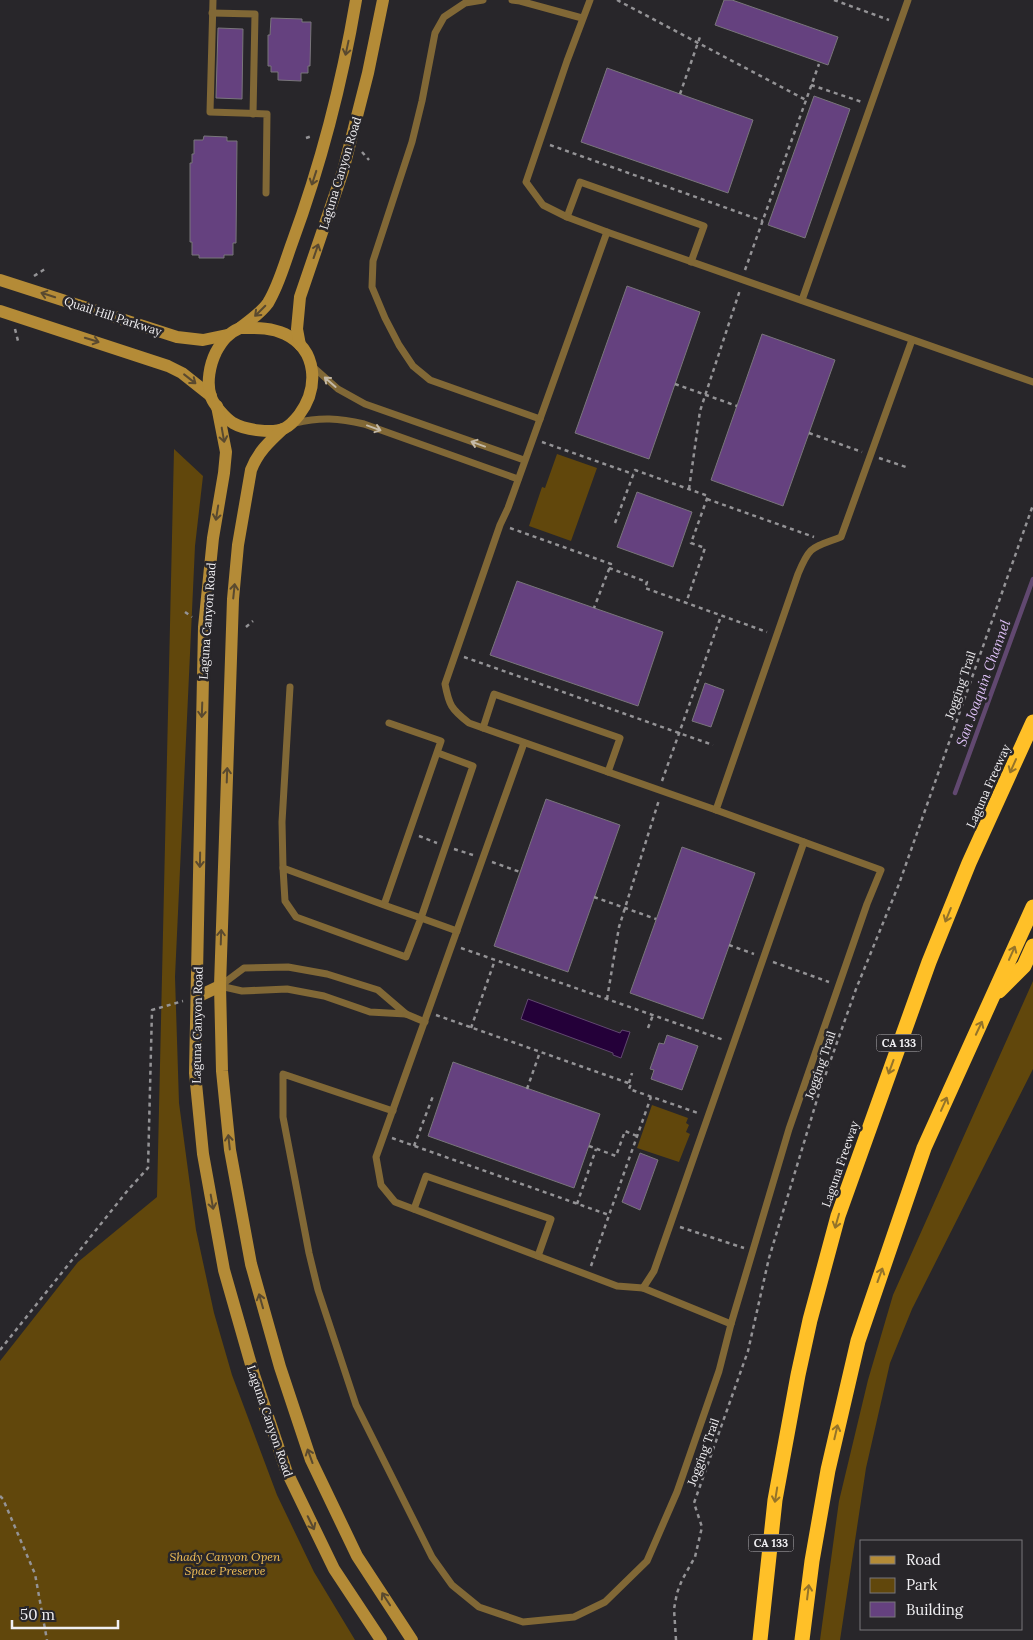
<svg xmlns="http://www.w3.org/2000/svg" width="1033" height="1640" font-family="Lora,serif">
	<style>
		.green { fill: #61470c }
		.water { fill: #240039; stroke: #614870 }
		.lines { fill: none; stroke-linecap: round; stroke-linejoin: round }
		.stream { stroke: #614870; stroke-width: 4.5 }
		.building { fill: #65417f; stroke: #79767b }
		.path { stroke: #949396; stroke-width: 2.5; stroke-dasharray: 4 4; stroke-linecap: butt }
		.lane { stroke: #816836; stroke-width: 7 }
		.secondary { stroke: #b48b37; stroke-width: 12 }
		.highway { stroke: #ffc028; stroke-width: 15 }
		.oneway { stroke: #59492f }
		.oneway2 { stroke: #c4b9a7 }
		.oneway3 { stroke: #947329 }
		.labels { text-anchor: middle; dominant-baseline: central; stroke-width: 5; stroke-linejoin: round; paint-order: stroke }
		.shield { fill: #28262a; stroke: #b4b3b6; stroke-width: 1 }
		.shield-label { font-size: 11px; font-weight: bold; fill: #f0eff2 }
		.street-label { font-size: 12px; fill: #f0eff2; stroke: #28262a }
		.park-label { font-size: 12px; font-style: italic; fill: #f3c057; stroke: #28262a }
		.water-label { font-size: 14px; font-style: italic; fill: #dcbff5; stroke: #28262a }
	</style>
	<rect width="100%" height="100%" fill="#28262a"/>
	<g class="green">
		<polygon points="174,449 203,476 195,546 175,977 179,1103 196,1230 214,1313 232,1375 277,1495 314,1572 355,1640 0,1640 0,1361 78,1262 157,1197"/>
		<polygon points="557,454 597,468 571,541 529,526 542,487 545,488"/>
		<polygon points="1033,981 1033,1069 912,1309 890,1363 866,1468 840,1640 820,1640 839,1501 868,1380 893,1295"/>
		<polygon points="652,1105 688,1118 686,1123 689,1125 686,1132 690,1134 679,1162 637,1148"/>
	</g>
	<polygon class="water" points="528,999 620,1033 622,1030 630,1032 621,1058 613,1055 613,1053 521,1019"/>
	<g class="lines">
		<polyline class="stream" points="955,793 1033,579"/>
	</g>
	<g class="building">
		<polygon points="724,0 732,0 838,37 828,65 715,25"/>
		<polygon points="271,18 302,19 302,22 311,22 310,66 308,66 308,73 301,73 301,81 278,80 278,72 271,72 271,66 268,66 268,35 270,35"/>
		<polygon points="218,28 243,29 242,99 216,98"/>
		<polygon points="607,68 753,120 728,193 581,142"/>
		<polygon points="814,96 850,109 805,238 768,225"/>
		<polygon points="204,136 227,137 227,141 237,141 236,243 233,243 233,255 224,255 224,258 199,258 199,255 192,255 192,242 190,242 190,163 192,163 192,154 194,154 194,140 203,140"/>
		<polygon points="627,286 700,312 649,459 575,433"/>
		<polygon points="762,334 835,360 783,506 711,480"/>
		<polygon points="637,492 692,512 673,567 617,547"/>
		<polygon points="517,581 663,632 638,706 490,655"/>
		<polygon points="705,683 724,690 711,727 692,721"/>
		<polygon points="546,799 620,825 568,972 494,946"/>
		<polygon points="682,847 755,873 703,1019 630,993"/>
		<polygon points="667,1035 698,1046 682,1090 651,1079 654,1070 650,1069 659,1043 664,1044"/>
		<polygon points="453,1062 600,1114 574,1188 428,1136"/>
		<polygon points="640,1153 658,1160 640,1210 622,1202"/>
	</g>
	<g class="lines">
		<g class="path">
			<polyline points="617,0 806,100"/>
			<polyline points="834,0 889,20"/>
			<polyline points="811,85 862,102"/>
			<polyline points="680,94 701,34"/>
			<polyline points="306,138 312,136"/>
			<polyline points="550,145 763,221"/>
			<polyline points="362,152 369,160"/>
			<polyline points="745,270 819,64"/>
			<polyline points="34,276 45,269"/>
			<polyline points="15,329 18,341"/>
			<polyline points="675,384 737,406"/>
			<polyline points="809,433 862,452"/>
			<polyline points="542,442 633,474"/>
			<polyline points="879,458 906,467"/>
			<polyline points="689,489 700,411 740,290"/>
			<polyline points="707,499 814,537"/>
			<polyline points="615,523 635,470 708,496 691,543 705,548 686,603"/>
			<polyline points="510,528 611,564 594,608"/>
			<polyline points="609,568 647,582 645,588 767,632"/>
			<polyline points="185,612 192,617"/>
			<polyline points="246,627 253,621"/>
			<polyline points="464,657 713,745"/>
			<polyline points="662,781 721,616"/>
			<polyline points="419,836 437,843"/>
			<polyline points="454,849 473,855"/>
			<polyline points="492,862 520,872"/>
			<polyline points="594,897 656,919"/>
			<polyline points="729,945 754,954"/>
			<polyline points="461,948 724,1040"/>
			<polyline points="773,962 829,982"/>
			<polyline points="607,999 619,927 659,800"/>
			<polyline points="436,1015 631,1084 629,1089 698,1113"/>
			<polyline points="471,1028 495,960"/>
			<polyline points="648,1028 653,1015"/>
			<polyline points="629,1083 632,1073"/>
			<polyline points="527,1089 540,1052"/>
			<polyline points="392,1138 609,1215"/>
			<polyline points="414,1146 433,1096"/>
			<polyline points="589,1146 616,1156 625,1131 637,1136"/>
			<polyline points="577,1204 596,1149"/>
			<polyline points="680,1227 744,1248"/>
			<polyline points="591,1266 651,1097"/>
			<polyline points="0,1350 128,1190 148,1168 152,1010 183,1001"/>
			<polyline points="0,1496 3,1499 35,1574 47,1640"/>
			<polyline points="676,1640 674,1609 677,1593 682,1580 695,1557 702,1527 694,1503 748,1351 769,1258 819,1093 856,989 899,884 1033,505"/>
		</g>
		<g class="lane">
			<polyline points="213,0 210,112 267,114 266,193"/>
			<polyline points="483,0 465,3 444,17 435,33 422,101 412,142 373,261 372,287 385,318 399,345 413,366 430,380 540,419 607,232"/>
			<polyline points="512,0 520,1 582,18"/>
			<polyline points="590,0 567,61 526,182 543,205 567,217 607,232 1033,382"/>
			<polyline points="212,13 255,14 253,114"/>
			<polyline points="567,217 580,182 704,226 691,262"/>
			<polyline points="802,300 908,0"/>
			<polyline points="312,366 338,389 365,404 524,460"/>
			<path d="M540 419 508 508 500 525 445 684C449 705 451 709 469 723L716 810 798 574C810 545 812 548 841 537L912 340"/>
			<path d="M295 423C320 417 339 418 364 424L518 479"/>
			<polyline points="483,728 494,694 620,738 608,772"/>
			<polyline points="524,743 376,1157 381,1185 395,1202 617,1286 643,1288 654,1271 804,842"/>
			<polyline points="438,753 473,766 421,918 457,931"/>
			<polyline points="716,810 881,870 867,904 789,1129 731,1324"/>
			<polyline points="283,868 282,822 290,687"/>
			<polyline points="384,905 421,918 406,957 296,917 285,901 283,868 384,905 441,741 389,723"/>
			<polygon points="288,967 327,974 378,990 406,1014 370,1012 324,996 287,989 242,991 220,986 244,968"/>
			<polyline points="406,1014 425,1022"/>
			<polyline points="393,1111 283,1074 283,1117 309,1253 318,1290 356,1405 432,1557 452,1585 479,1607 523,1622 574,1617 605,1602 647,1561 677,1492 719,1371 731,1324 643,1288"/>
			<polyline points="414,1209 426,1176 551,1219 538,1256"/>
		</g>
		<g class="secondary">
			<polyline points="0,280 177,337 203,340 227,335"/>
			<polyline points="0,311 168,366 182,373 211,396"/>
			<path d="M240 328C249 321 261 313 268 303 279 285 285 262 292 243 321 164 342 83 356 0"/>
			<path d="M240 328C255 328 270 327 285 334 318 350 319 388 299 415 295 420 291 425 285 428 273 434 245 430 233 423 225 418 214 405 211 397 206 383 210 364 216 352 222 341 228 333 240 328Z"/>
			<polyline points="300,345 297,329 300,297 343,171 368,73 383,0"/>
			<polyline points="217,406 226,452 224,473 213,538 204,627 195,1073 203,1154 224,1270 254,1375 286,1470 334,1569 381,1640"/>
			<path d="M283 429C269 442 258 452 251 470L238 545 233 599 220 986 222 1071 230 1150 251 1264 280 1367 311 1460 357 1556 412 1640"/>
			<polyline points="197,997 220,986"/>
		</g>
		<g class="highway">
			<polyline points="999,991 1024,966 1033,946"/>
			<polyline points="760,1640 775,1500 798,1375 810,1320 838,1216 929,962 969,863 1033,722"/>
			<polyline points="802,1640 812,1561 828,1470 858,1341 924,1148 1033,907"/>
		</g>
	</g>
	<defs><path id="oneway-shaft" d="M-6 0H5M1.5-3L5.5 0L1.5 3" fill="none" stroke-width="1.6" stroke-linecap="round" stroke-linejoin="round" transform="scale(1.25)"/></defs>
	<g class="oneway">
		<use href="#oneway-shaft" transform="translate(347 48) rotate(102)"/>
		<use href="#oneway-shaft" transform="translate(314 178) rotate(108)"/>
		<use href="#oneway-shaft" transform="translate(316 251) rotate(-71)"/>
		<use href="#oneway-shaft" transform="translate(48 295) rotate(-162)"/>
		<use href="#oneway-shaft" transform="translate(260 311) rotate(135)"/>
		<use href="#oneway-shaft" transform="translate(92 340) rotate(17)"/>
		<use href="#oneway-shaft" transform="translate(190 379) rotate(38)"/>
		<use href="#oneway-shaft" transform="translate(223 435) rotate(80)"/>
		<use href="#oneway-shaft" transform="translate(217 513) rotate(99)"/>
		<use href="#oneway-shaft" transform="translate(234 591) rotate(-84)"/>
		<use href="#oneway-shaft" transform="translate(202 710) rotate(92)"/>
		<use href="#oneway-shaft" transform="translate(227 775) rotate(-88)"/>
		<use href="#oneway-shaft" transform="translate(200 860) rotate(91)"/>
		<use href="#oneway-shaft" transform="translate(221 937) rotate(-88)"/>
		<use href="#oneway-shaft" transform="translate(229 1142) rotate(-96)"/>
		<use href="#oneway-shaft" transform="translate(212 1202) rotate(80)"/>
		<use href="#oneway-shaft" transform="translate(261 1301) rotate(-106)"/>
		<use href="#oneway-shaft" transform="translate(310 1456) rotate(-110)"/>
		<use href="#oneway-shaft" transform="translate(311 1523) rotate(64)"/>
		<use href="#oneway-shaft" transform="translate(386 1599) rotate(-123)"/>
	</g>
	<g class="oneway2">
		<use href="#oneway-shaft" transform="translate(330 382) rotate(-139)"/>
		<use href="#oneway-shaft" transform="translate(374 428) rotate(20)"/>
		<use href="#oneway-shaft" transform="translate(478 444) rotate(-160)"/>
	</g>
	<g class="oneway3">
		<use href="#oneway-shaft" transform="translate(1013 766) rotate(114)"/>
		<use href="#oneway-shaft" transform="translate(948 915) rotate(112)"/>
		<use href="#oneway-shaft" transform="translate(1012 953) rotate(-66)"/>
		<use href="#oneway-shaft" transform="translate(979 1028) rotate(-65)"/>
		<use href="#oneway-shaft" transform="translate(891 1067) rotate(110)"/>
		<use href="#oneway-shaft" transform="translate(944 1104) rotate(-66)"/>
		<use href="#oneway-shaft" transform="translate(837 1221) rotate(106)"/>
		<use href="#oneway-shaft" transform="translate(880 1275) rotate(-70)"/>
		<use href="#oneway-shaft" transform="translate(836 1432) rotate(-77)"/>
		<use href="#oneway-shaft" transform="translate(776 1495) rotate(99)"/>
		<use href="#oneway-shaft" transform="translate(808 1592) rotate(-83)"/>
	</g>
	<g class="labels">
		<g class="shield">
			<rect x="876.5" y="1034.5" width="45" height="17" rx="4"/>
			<rect x="748.5" y="1534.5" width="45" height="17" rx="4"/>
		</g>
		<g class="shield-label">
			<text x="899" y="1043">CA 133</text>
			<text x="771" y="1543">CA 133</text>
		</g>
		<g class="street-label">
			<text transform="translate(340 173) rotate(-73)">Laguna Canyon Road</text>
			<text transform="translate(113 316) rotate(18)">Quail Hill Parkway</text>
			<text transform="translate(207 621) rotate(-86)">Laguna Canyon Road</text>
			<text transform="translate(960 685) rotate(-71)">Jogging Trail</text>
			<text transform="translate(988 786) rotate(-66)">Laguna Freeway</text>
			<text transform="translate(197 1025) rotate(-89)">Laguna Canyon Road</text>
			<text transform="translate(820 1065) rotate(-71)">Jogging Trail</text>
			<text transform="translate(840 1164) rotate(-71)">Laguna Freeway</text>
			<text transform="translate(270 1421) rotate(71)">Laguna Canyon Road</text>
			<text transform="translate(703 1452) rotate(-70)">Jogging Trail</text>
		</g>
		<g class="park-label">
			<text x="225" y="1556">Shady Canyon Open<tspan x="225" dy="14">Space Preserve</tspan></text>
		</g>
		<g class="water-label">
			<text transform="translate(983 683) rotate(-70)">San Joaquin Channel</text>
		</g>
	</g>
	<rect x="860" y="1540" width="162" height="90" fill="#28262a" stroke="#78767a"/>
	<rect x="870" y="1556" width="25" height="8" fill="#b48b37" stroke="#78767a"/>
	<text x="906" y="1565" font-size="15" fill="#f0eff2">Road</text>
	<rect x="870" y="1578" width="25" height="15" fill="#61470c" stroke="#78767a"/>
	<text x="906" y="1590" font-size="15" fill="#f0eff2">Park</text>
	<rect x="870" y="1602" width="25" height="15" fill="#65417f" stroke="#78767a"/>
	<text x="906" y="1615" font-size="15" fill="#f0eff2">Building</text>
	<path d="M12 1620v8h106v-8" fill="none" stroke="#f0eff2" stroke-width="2.5"/>
	<text x="20" y="1620" font-size="15" fill="#f0eff2" stroke="#28262a" stroke-width="4" paint-order="stroke">50 m</text>
</svg>
